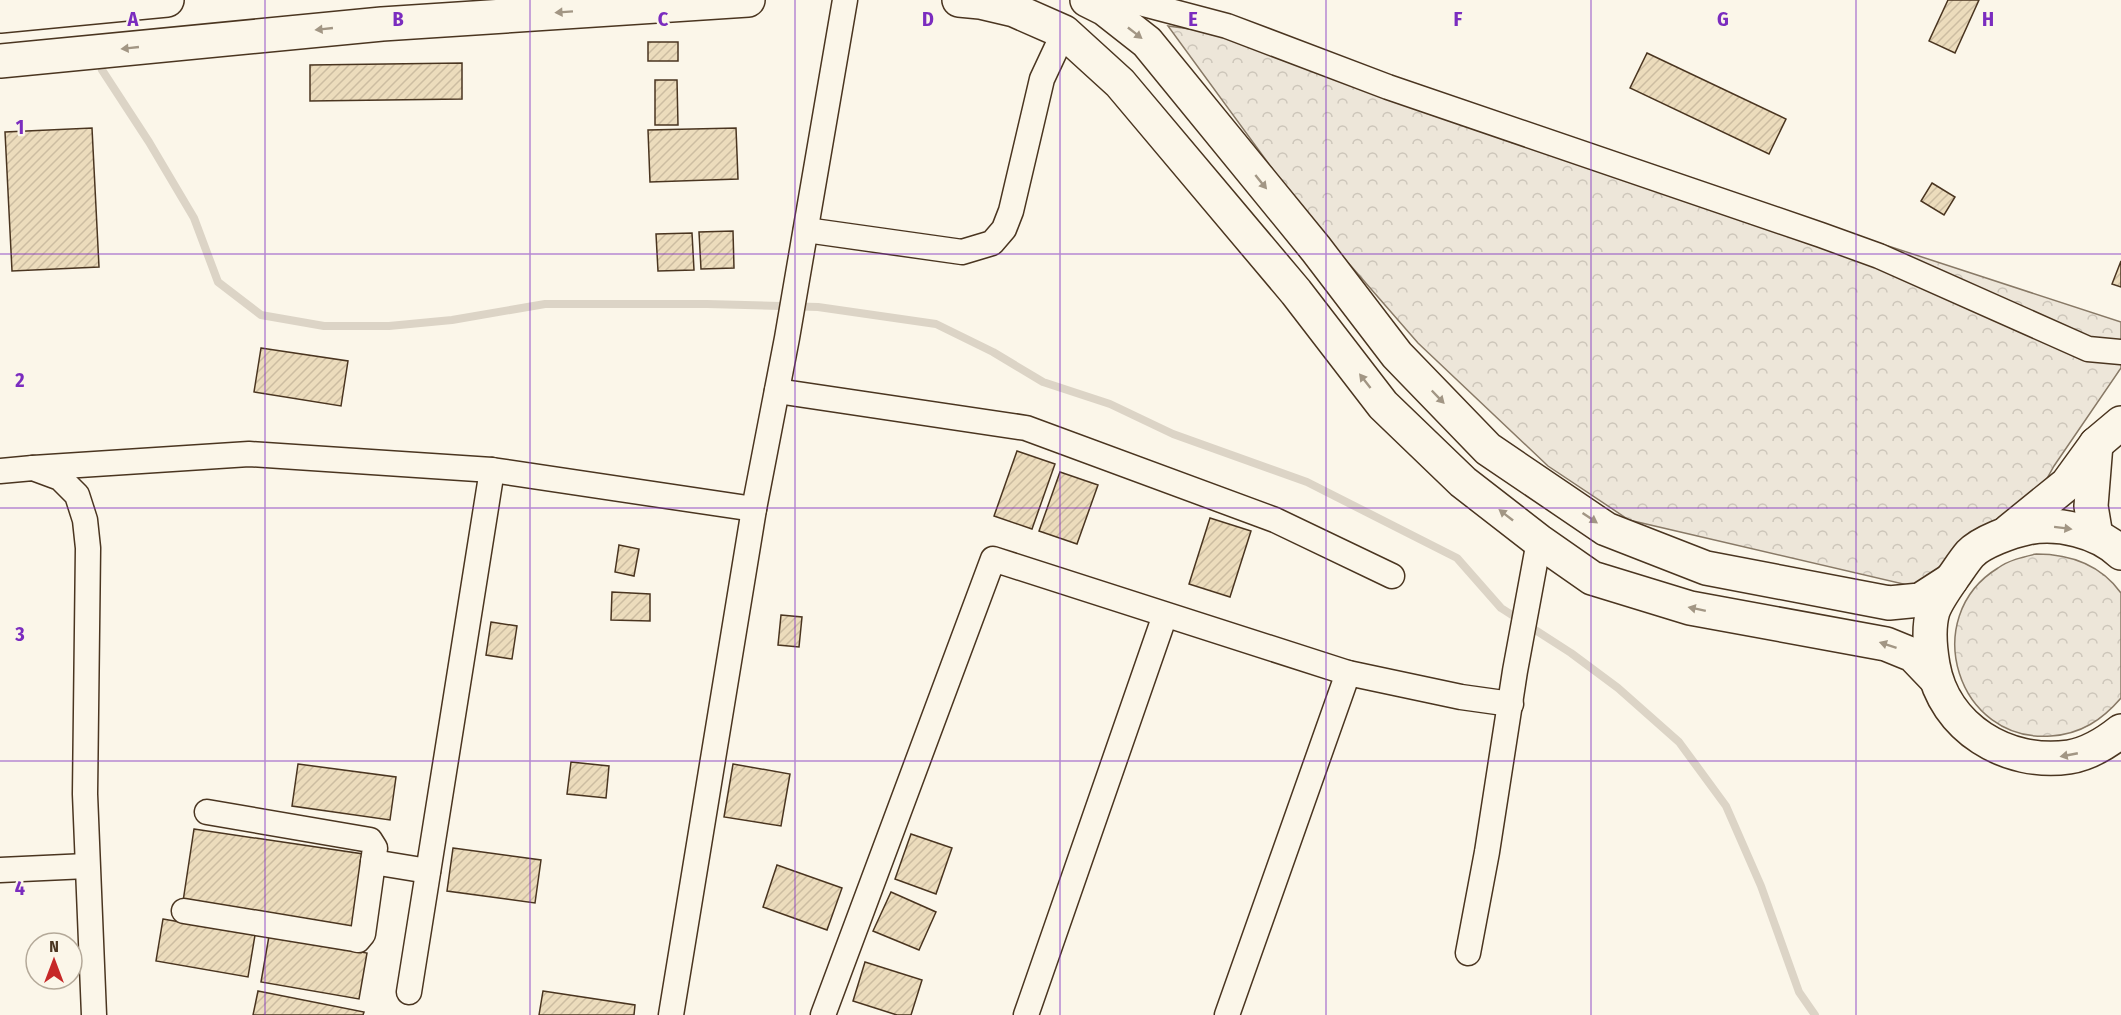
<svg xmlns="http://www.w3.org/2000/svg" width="2121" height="1015" font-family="'Fira Sans Condensed',sans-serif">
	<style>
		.forest { fill: url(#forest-crowns); stroke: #887966; stroke-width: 1.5 }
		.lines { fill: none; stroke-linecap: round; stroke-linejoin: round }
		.stream { stroke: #dcd4c6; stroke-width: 8 }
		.building { fill: url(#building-hatch); stroke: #4a3520; stroke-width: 1.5 }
		.minor-casing { stroke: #4a3520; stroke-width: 27 }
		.secondary-casing { stroke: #4a3520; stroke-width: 36 }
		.primary-casing { stroke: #4a3520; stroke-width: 36 }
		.minor { stroke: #fbf6e9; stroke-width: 24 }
		.secondary { stroke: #fbf6e9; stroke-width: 33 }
		.primary { stroke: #fbf6e9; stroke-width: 33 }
		.oneway { fill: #a29684 }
		.grid { fill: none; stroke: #7b2cbf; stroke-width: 1.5; stroke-opacity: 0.55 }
		.grid-label { font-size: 20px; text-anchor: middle; font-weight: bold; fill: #7b2cbf; stroke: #fbf6e9; stroke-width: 4.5; stroke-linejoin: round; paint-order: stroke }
	</style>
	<defs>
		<pattern id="forest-crowns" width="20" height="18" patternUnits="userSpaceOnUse" patternTransform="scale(1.5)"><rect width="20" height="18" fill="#ede6d9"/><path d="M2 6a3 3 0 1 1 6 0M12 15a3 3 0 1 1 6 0" fill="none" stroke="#cdc6ba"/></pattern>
		<pattern id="building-hatch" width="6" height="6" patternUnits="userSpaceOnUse" patternTransform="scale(1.5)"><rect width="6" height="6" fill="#ecdcbc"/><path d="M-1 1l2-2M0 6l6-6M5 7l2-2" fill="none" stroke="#ccbda1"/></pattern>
	</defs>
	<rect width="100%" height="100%" fill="#fbf6e9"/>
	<g class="forest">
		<polygon points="1168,26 1227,34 1487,115 2121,322 2121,368 2054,466 2035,500 1916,587 1629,520 1548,466 1418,343 1304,212"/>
		<path d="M2036 554C2070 554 2100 564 2121 593V698C2102 720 2081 734 2051 736 1957 743 1918 617 1998 568 2009 560 2023 557 2036 554Z"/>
	</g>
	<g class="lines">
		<polyline class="stream" points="102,70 149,142 194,218 218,282 261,315 324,326 389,326 452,320 545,304 707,304 818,307 936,324 993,352 1043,382 1110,404 1173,434 1307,482 1457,558 1501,608 1571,653 1618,688 1679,742 1726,806 1761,886 1799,992 1815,1015"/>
	</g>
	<g class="building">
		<polygon points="1948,0 1979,0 1955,53 1929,41"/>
		<rect x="648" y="42" width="30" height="19"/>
		<polygon points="1647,53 1786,119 1769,154 1630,88"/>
		<polygon points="462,63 462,99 310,101 310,65"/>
		<polygon points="655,80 677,80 678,125 655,125"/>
		<polygon points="92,128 99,267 12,271 5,132"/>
		<polygon points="736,128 738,179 650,182 648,130"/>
		<polygon points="1932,183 1955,197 1944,215 1921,201"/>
		<polygon points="733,231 734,268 701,269 699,232"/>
		<polygon points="692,233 694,270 658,271 656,234"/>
		<polygon points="2121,261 2121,287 2112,284"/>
		<polygon points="261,348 348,361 341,406 254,392"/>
		<polygon points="1017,451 1055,464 1032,529 994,516"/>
		<polygon points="1060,472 1098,485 1077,544 1039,531"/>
		<polygon points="1210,518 1251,531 1230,597 1189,584"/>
		<polygon points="619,545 639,549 634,576 615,572"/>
		<polygon points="612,592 650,594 650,621 611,620"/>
		<polygon points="781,615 802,617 799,647 778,645"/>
		<polygon points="491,622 517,626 512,659 486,655"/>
		<polygon points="571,762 609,766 606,798 567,794"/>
		<polygon points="298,764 396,777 390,820 292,806"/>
		<polygon points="733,764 790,774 781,826 724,817"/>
		<polygon points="194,829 370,855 358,934 182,908"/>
		<polygon points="911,834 952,848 936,894 895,879"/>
		<polygon points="453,848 541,860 535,903 447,891"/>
		<polygon points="777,865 842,888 827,930 763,907"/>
		<polygon points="891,892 936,912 919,950 873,931"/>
		<polygon points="163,919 255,935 248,977 156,961"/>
		<polygon points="269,936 367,953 359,999 261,982"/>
		<polygon points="865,962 922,980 911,1015 897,1015 853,1001"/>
		<polygon points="258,991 364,1012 363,1015 253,1015"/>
		<polygon points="543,991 635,1005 634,1015 539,1015"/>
	</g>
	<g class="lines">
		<defs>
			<g id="minor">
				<polyline points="1128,0 1227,26 1388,87 1821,235 1879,256 2088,349 2121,352"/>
				<polyline points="806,230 962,252 992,243 1004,229 1011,211 1042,79 1064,32"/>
				<polyline points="777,391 1026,428 1275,520 1392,576"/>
				<polyline points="33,468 249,454 492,470 754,509"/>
				<polyline points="0,471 33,468 60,478 77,495 85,520 88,548 85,794 94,1015"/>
				<polyline points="373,862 428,871"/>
				<polyline points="0,870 87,866"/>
				<polyline points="184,911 354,939 358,940 363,934 375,848 370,840 207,812"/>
				<polyline points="1468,953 1487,852 1515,671 1539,541"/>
				<polyline points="409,992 492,470"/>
				<polyline points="671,1015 754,509 787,338 845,0"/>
				<polyline points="823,1015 993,559 1348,673 1461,697 1511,704"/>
				<polyline points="1026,1015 1165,615"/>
				<polyline points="1227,1015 1348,673"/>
			</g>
			<g id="secondary">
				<polyline points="2009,531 2067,484 2096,444 2121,423"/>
				<polyline points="2096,536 2091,506 2096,444"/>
			</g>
			<g id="primary">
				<polyline points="959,0 980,2 1014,10 1064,32 1120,83 1296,292 1383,405 1463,482 1539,541 1592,578 1690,608 1886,644 1913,655 1935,678"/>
				<polyline points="1087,0 1105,9 1147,42 1316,249 1397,355 1488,449 1606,529 1706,568 1889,603 1920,600 1951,580"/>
				<polyline points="0,16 167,0"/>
				<polyline points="0,61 382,24 748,0"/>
				<path d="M2121 553C2098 531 2058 522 2027 528 2012 531 1981 542 1970 554 1964 561 1959 569 1954 576 1947 586 1937 600 1933 611 1928 628 1930 648 1933 665 1944 728 2007 766 2069 757 2088 754 2106 743 2121 731"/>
			</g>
		</defs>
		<use href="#minor" class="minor-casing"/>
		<use href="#secondary" class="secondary-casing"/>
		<use href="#primary" class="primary-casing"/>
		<use href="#minor" class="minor"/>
		<use href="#secondary" class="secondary"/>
		<use href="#primary" class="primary"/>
	</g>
	<defs><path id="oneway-solid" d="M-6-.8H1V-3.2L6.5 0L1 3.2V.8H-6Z" transform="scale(1.5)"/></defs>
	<g class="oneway">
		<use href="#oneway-solid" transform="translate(564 12) rotate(176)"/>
		<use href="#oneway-solid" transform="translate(324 29) rotate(174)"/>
		<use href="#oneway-solid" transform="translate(1135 33) rotate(38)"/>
		<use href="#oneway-solid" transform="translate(130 48) rotate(174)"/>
		<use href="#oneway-solid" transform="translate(1261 182) rotate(51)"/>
		<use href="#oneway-solid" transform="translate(1365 381) rotate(-128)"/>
		<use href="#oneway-solid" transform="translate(1438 397) rotate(46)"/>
		<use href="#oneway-solid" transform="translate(1506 515) rotate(-142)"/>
		<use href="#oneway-solid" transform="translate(1590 518) rotate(34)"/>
		<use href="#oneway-solid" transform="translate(2063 528) rotate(7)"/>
		<use href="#oneway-solid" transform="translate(1697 609) rotate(-168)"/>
		<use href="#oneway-solid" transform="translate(1888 645) rotate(-162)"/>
		<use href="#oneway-solid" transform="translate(2069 755) rotate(169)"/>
	</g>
	<path class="grid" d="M265 0V1015M530 0V1015M795 0V1015M1060 0V1015M1326 0V1015M1591 0V1015M1856 0V1015M0 254H2121M0 508H2121M0 761H2121"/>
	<g class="grid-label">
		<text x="133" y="26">A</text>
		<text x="398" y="26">B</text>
		<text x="663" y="26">C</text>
		<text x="928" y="26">D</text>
		<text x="1193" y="26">E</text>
		<text x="1458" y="26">F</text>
		<text x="1723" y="26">G</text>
		<text x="1988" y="26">H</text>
		<text x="20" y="134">1</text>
		<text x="20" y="387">2</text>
		<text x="20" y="641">3</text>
		<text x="20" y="895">4</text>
	</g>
	<g transform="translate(54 961)"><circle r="28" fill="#fbf6e9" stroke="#b4a999" stroke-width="1.5"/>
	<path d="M0-4.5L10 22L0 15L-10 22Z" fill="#c62828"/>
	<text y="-9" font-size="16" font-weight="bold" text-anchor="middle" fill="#4a3520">N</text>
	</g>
</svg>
